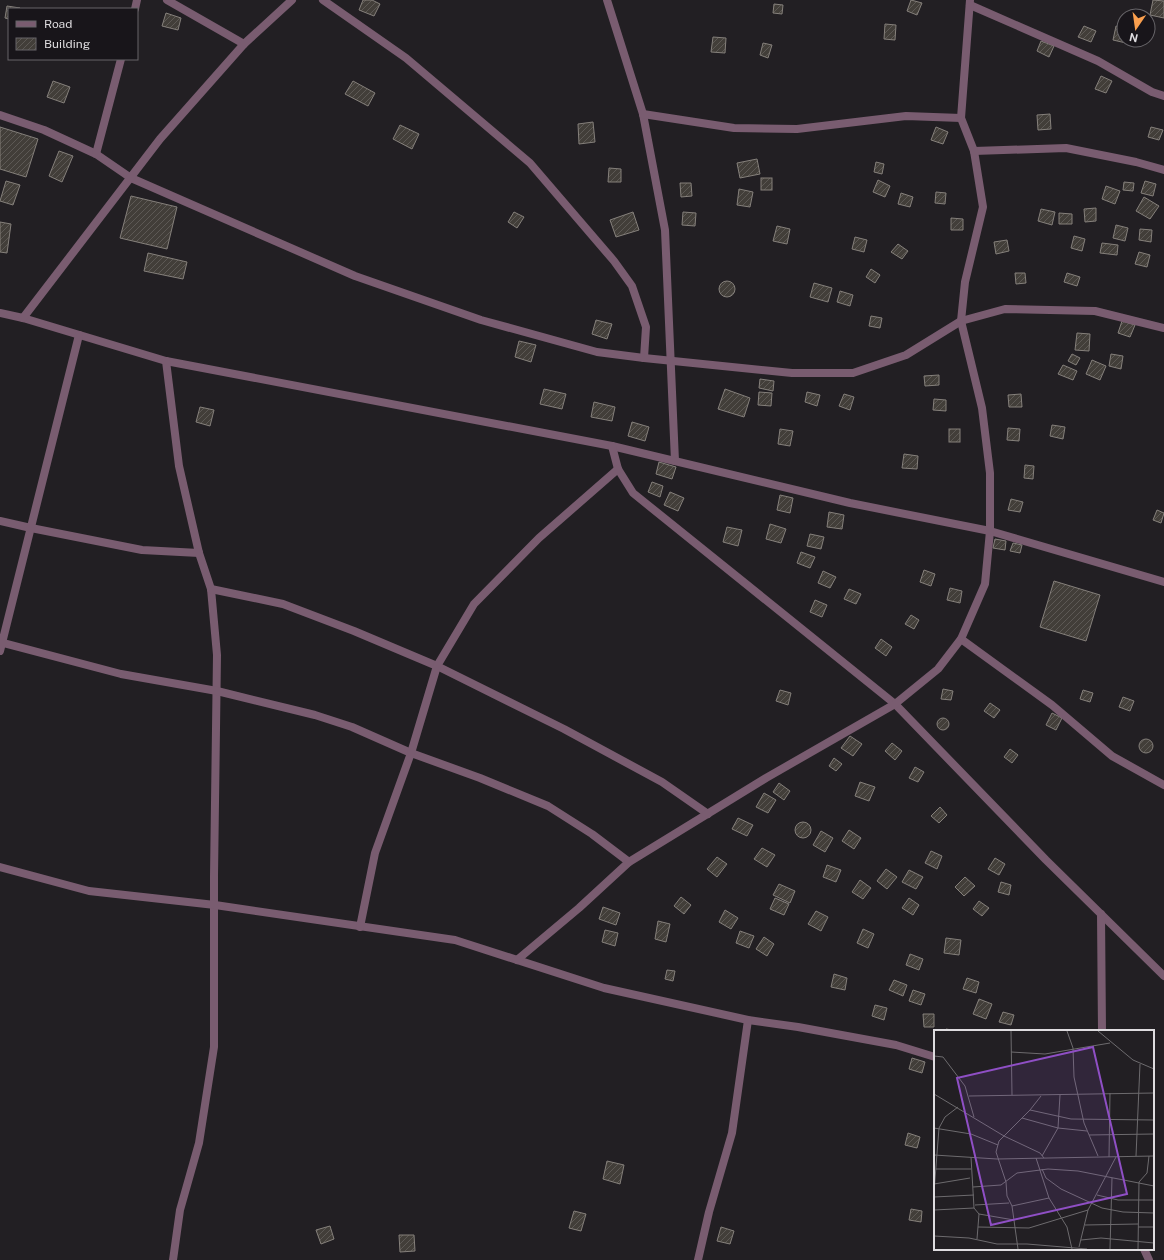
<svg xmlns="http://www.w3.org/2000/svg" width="1164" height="1260" font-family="'Public Sans',sans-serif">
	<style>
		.building { fill: url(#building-hatch); stroke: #85807b }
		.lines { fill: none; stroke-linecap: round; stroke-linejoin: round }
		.street { stroke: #795c70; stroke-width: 8 }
		.inset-road { fill: none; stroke: #6d6b6e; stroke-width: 1 }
		.view { fill: #8f4fc5; fill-opacity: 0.15; stroke: #8f4fc5; stroke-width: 2 }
		.inset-edge { fill: none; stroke: #dedcdf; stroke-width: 2 }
	</style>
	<defs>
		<pattern id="building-hatch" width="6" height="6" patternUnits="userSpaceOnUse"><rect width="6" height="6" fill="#423e39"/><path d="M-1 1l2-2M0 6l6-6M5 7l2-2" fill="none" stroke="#5d5955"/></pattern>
	</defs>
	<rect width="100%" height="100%" fill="#221f23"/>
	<g class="building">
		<polygon points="363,0 372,0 380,4 374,16 359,10"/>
		<polygon points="911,0 922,3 917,15 907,11"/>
		<polygon points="1153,0 1164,1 1164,18 1150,15"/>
		<polygon points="774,4 783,5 782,14 773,13"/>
		<polygon points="7,6 20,8 9,9 9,19 5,18"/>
		<polygon points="166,13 181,18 178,30 162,26"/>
		<polygon points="885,24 896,25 895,40 884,39"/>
		<polygon points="1084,26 1096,31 1091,42 1078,37"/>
		<polygon points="1116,26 1124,28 1124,40 1127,40 1126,43 1113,40"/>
		<polygon points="713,37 726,38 725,53 711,52"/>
		<polygon points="1041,41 1054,46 1049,57 1037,51"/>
		<polygon points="763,43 772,45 768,58 760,55"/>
		<polygon points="1101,76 1112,81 1106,93 1095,89"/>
		<polygon points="53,81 70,87 64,103 47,97"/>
		<polygon points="353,81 375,93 368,106 345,94"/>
		<polygon points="1050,114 1051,129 1038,130 1037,115"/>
		<polygon points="593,122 595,142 579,144 578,124"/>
		<polygon points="400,125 419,134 412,149 393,139"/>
		<polygon points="0,127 38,139 26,177 0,169"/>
		<polygon points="936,127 948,132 943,144 931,140"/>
		<polygon points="1151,127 1163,130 1159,140 1148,137"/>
		<polygon points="59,151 73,156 62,182 49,176"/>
		<polygon points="757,159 760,174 740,178 737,163"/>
		<polygon points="876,162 884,164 882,174 874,172"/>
		<polygon points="609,168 621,169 621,182 608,182"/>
		<rect x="761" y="178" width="11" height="12"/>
		<polygon points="878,180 890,186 885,197 873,192"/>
		<polygon points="6,181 20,185 13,205 0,201"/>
		<polygon points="1145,181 1156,184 1153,196 1141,193"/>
		<polygon points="1124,182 1134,183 1133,191 1123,190"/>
		<polygon points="680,183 691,183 692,196 681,197"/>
		<polygon points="1106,186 1120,191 1115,204 1102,199"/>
		<polygon points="739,189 753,192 750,207 737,205"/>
		<polygon points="936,192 946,193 945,204 935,203"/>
		<polygon points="901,193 913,197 910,207 898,204"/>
		<polygon points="131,196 177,207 167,249 120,238"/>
		<polygon points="1144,197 1159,206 1150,219 1136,211"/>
		<polygon points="1096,208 1096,221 1085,222 1084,209"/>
		<polygon points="1041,209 1055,212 1052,225 1038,221"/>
		<polygon points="514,212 524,217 517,228 508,222"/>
		<polygon points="633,212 639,230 616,237 610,220"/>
		<polygon points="683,212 696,213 695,226 682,225"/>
		<polygon points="1059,213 1072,214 1072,224 1059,224"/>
		<polygon points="951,218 963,219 963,230 951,230"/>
		<polygon points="0,222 11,224 7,253 0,252"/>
		<polygon points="1116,225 1128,228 1125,241 1113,238"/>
		<polygon points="777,226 790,229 787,244 773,241"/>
		<polygon points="1140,229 1152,230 1151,242 1139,240"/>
		<polygon points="1074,236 1085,239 1082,251 1071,248"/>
		<polygon points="855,237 867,240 864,252 852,249"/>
		<polygon points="1007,240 1009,251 996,254 994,242"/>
		<polygon points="1102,243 1118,245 1117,255 1100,253"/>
		<polygon points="898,244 908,251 902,259 891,252"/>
		<polygon points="1139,252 1150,255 1147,267 1135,264"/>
		<polygon points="148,253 187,262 183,279 144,271"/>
		<polygon points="871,269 880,275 875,283 866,277"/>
		<polygon points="1015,273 1025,273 1026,283 1016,284"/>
		<polygon points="1067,273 1080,277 1077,286 1064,282"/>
		<circle cx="727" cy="289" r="8"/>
		<polygon points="814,283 832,288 828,302 810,297"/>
		<polygon points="840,291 853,295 850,306 837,302"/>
		<polygon points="871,316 882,318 880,328 869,326"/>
		<polygon points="596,320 612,324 607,339 592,334"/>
		<polygon points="1122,321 1135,325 1130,337 1118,333"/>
		<polygon points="1077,333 1090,334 1089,351 1075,350"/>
		<polygon points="519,341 536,345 531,362 515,357"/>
		<polygon points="1072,354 1080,358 1076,365 1068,361"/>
		<polygon points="1111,354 1123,356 1121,369 1109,366"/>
		<polygon points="1092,360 1106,366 1100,380 1086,374"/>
		<polygon points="1063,365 1077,371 1073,380 1058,374"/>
		<polygon points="939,375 939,385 925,386 924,376"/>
		<polygon points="760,379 774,381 773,391 759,388"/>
		<polygon points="544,389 566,394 562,409 540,404"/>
		<polygon points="725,389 750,398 744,417 718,409"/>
		<polygon points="759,392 772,393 771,406 758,405"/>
		<polygon points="807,392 820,395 817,406 805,402"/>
		<polygon points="844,394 854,397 850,410 839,406"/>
		<polygon points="1021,394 1022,407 1009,407 1008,395"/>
		<polygon points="934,399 946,400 946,411 933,410"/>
		<polygon points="594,402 615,407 612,421 591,417"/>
		<polygon points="200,407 214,410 210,426 196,422"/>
		<polygon points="632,422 649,427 645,441 628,436"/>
		<polygon points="1052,425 1065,427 1063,439 1050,436"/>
		<polygon points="1008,428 1020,429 1019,441 1007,440"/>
		<polygon points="780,429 793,431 790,446 778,444"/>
		<rect x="949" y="429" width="11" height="13"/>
		<polygon points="904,454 918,456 917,469 902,468"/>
		<polygon points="659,462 676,467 672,479 656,474"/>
		<polygon points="1025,465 1034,466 1033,479 1024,478"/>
		<polygon points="652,482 663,486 660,497 648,492"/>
		<polygon points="670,492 684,498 678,511 664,505"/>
		<polygon points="780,495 793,498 790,513 777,510"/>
		<polygon points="1011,499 1023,502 1020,512 1008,510"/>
		<polygon points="1157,510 1164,513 1161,523 1153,520"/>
		<polygon points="829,512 844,515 842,529 827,527"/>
		<polygon points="770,524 786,529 781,543 766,539"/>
		<polygon points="727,527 742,530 738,546 723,542"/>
		<polygon points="810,534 824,537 821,549 807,546"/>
		<polygon points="995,539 1006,541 1005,550 993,548"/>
		<polygon points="1013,543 1022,545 1020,553 1010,551"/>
		<polygon points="801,552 815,557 810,568 797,563"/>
		<polygon points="924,570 935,574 931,586 920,582"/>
		<polygon points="823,571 836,577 830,588 818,583"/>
		<polygon points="1054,581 1100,595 1086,641 1040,627"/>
		<polygon points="950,588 962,591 960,603 947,600"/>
		<polygon points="849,589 861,594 856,604 844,599"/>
		<polygon points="815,600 827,605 822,617 810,612"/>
		<polygon points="911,615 919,620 914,629 905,624"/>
		<polygon points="881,639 892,647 886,656 875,648"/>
		<polygon points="943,689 953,691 951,700 941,699"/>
		<polygon points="780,690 791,693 788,705 776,701"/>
		<polygon points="1083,690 1093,693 1090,702 1080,699"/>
		<polygon points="1123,697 1134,701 1130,711 1119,707"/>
		<polygon points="990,703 1000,710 994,718 984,711"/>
		<polygon points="1052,713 1062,718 1056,730 1046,725"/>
		<circle cx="943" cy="724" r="6"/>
		<polygon points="850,736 862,744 853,756 841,748"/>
		<circle cx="1146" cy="746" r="7"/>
		<polygon points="892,743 902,751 895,760 885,751"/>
		<polygon points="1010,749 1018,755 1012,763 1004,757"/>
		<polygon points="834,758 842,764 836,771 829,766"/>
		<polygon points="915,767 924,772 918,782 909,778"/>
		<polygon points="860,782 875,787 869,801 855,796"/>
		<polygon points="779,783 790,791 784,800 773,792"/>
		<polygon points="764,793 776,800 768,813 756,807"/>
		<polygon points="940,807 947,815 939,823 931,816"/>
		<polygon points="738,818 753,825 747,836 732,829"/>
		<circle cx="803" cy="830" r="8"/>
		<polygon points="849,830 861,838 854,849 842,841"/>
		<polygon points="821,831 833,838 825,852 813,845"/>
		<polygon points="762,848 775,855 767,867 754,859"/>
		<polygon points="931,851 942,856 937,869 925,863"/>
		<polygon points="717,857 727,864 717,877 707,869"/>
		<polygon points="995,858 1005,864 999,875 988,869"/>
		<polygon points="827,865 841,870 836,882 823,877"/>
		<polygon points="886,869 897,877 887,889 877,881"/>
		<polygon points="909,870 923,877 916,889 902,882"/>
		<polygon points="965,877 975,886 964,896 955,887"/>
		<polygon points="860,880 871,888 863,899 852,892"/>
		<polygon points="1001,882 1011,885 1009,895 998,892"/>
		<polygon points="779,884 795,891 790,903 773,895"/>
		<polygon points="681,897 691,905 684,914 674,906"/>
		<polygon points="775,898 789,904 784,915 770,909"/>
		<polygon points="909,898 919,905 913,915 902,908"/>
		<polygon points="979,901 989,908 982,916 973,909"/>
		<polygon points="603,907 620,913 616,925 599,919"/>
		<polygon points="725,910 738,918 731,929 719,922"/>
		<polygon points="816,911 828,917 821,931 808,924"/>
		<polygon points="658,921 670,924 666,942 655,939"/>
		<polygon points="863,929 874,934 868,948 857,943"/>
		<polygon points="605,930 618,933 615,946 602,942"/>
		<polygon points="740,931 754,936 749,948 736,943"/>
		<polygon points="764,937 774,944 767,956 756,949"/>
		<polygon points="946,938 961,940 959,955 944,953"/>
		<polygon points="910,954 923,959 919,970 906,965"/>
		<polygon points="667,970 675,971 673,981 665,979"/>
		<polygon points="834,974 847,978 845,990 831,987"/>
		<polygon points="967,978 979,982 976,993 963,989"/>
		<polygon points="894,980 907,985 903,996 889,990"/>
		<polygon points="913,990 925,994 921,1005 909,1001"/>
		<polygon points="979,999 992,1004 986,1019 973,1014"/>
		<polygon points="875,1005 887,1008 884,1020 872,1016"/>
		<polygon points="1003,1012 1014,1015 1011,1025 999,1022"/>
		<polygon points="923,1014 934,1014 934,1027 924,1027"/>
		<polygon points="946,1029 958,1031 946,1031"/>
		<polygon points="912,1058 925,1062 922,1073 909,1069"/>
		<polygon points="908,1133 920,1137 917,1148 905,1145"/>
		<polygon points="607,1161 624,1165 620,1184 603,1179"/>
		<polygon points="911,1209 922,1211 921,1222 909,1220"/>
		<polygon points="574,1211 586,1214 581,1231 569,1228"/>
		<polygon points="330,1226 334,1239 321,1244 316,1230"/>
		<polygon points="721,1227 734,1231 730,1244 717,1241"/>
		<polygon points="399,1235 414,1235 415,1251 400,1252"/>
	</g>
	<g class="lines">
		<g class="street">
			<polyline points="167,0 244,44"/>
			<polyline points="323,0 406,58 530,163 614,261 632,286 646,327 644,358"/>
			<polyline points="607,0 643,114 665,230 675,461"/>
			<polyline points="970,5 1098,61 1152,92 1164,96"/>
			<polyline points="135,9 137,0"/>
			<polyline points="643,114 734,128 797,129 906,116 961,118"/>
			<polyline points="0,115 44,130 96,154 131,178 355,276 481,320 597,352 644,358 792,373 853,373 906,355 961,321 1005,309 1095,311 1164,328"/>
			<polyline points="974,151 1066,148 1136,162 1164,170"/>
			<polyline points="96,154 121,59"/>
			<polyline points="0,313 23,318 166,361 612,446 850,503 990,531 1164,582"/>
			<polyline points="23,318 160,139 244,44 292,0"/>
			<polyline points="166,361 179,466 199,553 211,589 217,655 214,876 214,1047 199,1143 180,1210 173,1260"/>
			<polyline points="612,446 618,469 633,493 895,704 1046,860 1164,976"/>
			<polyline points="0,521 31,528 142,550 199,553"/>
			<polyline points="211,589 283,604 354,631 437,666 564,729 662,782 708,814"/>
			<polyline points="961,639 1052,705 1112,756 1164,785"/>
			<polyline points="0,642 121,674 217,691 315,715 352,727 411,753 480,778 548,806 592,834 629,862"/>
			<polyline points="0,651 79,335"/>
			<polyline points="0,867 89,891 215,905 455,940 604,988 748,1020 798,1027 896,1045 935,1057"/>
			<polyline points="1101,914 1102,1031"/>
			<polyline points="360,927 375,853 411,753 437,666 474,604 539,538 618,469"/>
			<polyline points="517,960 579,908 629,862 766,778 895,704 938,669 961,639 985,584 990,531 990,473 982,408 961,321 965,282 983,207 974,151 961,118 970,0"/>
			<polyline points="1144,1249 1149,1260"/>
			<polyline points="698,1260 709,1212 732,1133 748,1020"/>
		</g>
	</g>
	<g transform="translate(934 1030)">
		<rect width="220" height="220" fill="#221f23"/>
		<path class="inset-road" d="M77 1 78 65M133 1 139 18 140 47 150 93 164 126M164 1 199 30 220 39M77 22 111 24 176 13M0 26 9 27 31 56 40 87M0 64 70 106 106 123 110 128M35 66 220 63M96 80 137 89 220 90M88 88 124 98 153 101M0 98 37 104 64 115M155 105 220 104M0 125 63 129 220 126M108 126 124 98 126 65M202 126 206 34M37 127 40 178 45 184 43 209M175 127 176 63M102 128 115 168 133 197 138 219M2 139H37M108 139 112 148 127 159 168 178 189 182 220 183M0 154 36 148M39 157 67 155 83 143 114 139 144 141 220 156M0 162 5 98 11 87 24 77M163 165 184 170H220M0 167 40 165M41 175 75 173M78 176 115 168M0 180 40 178M45 184 80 190M151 195 204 194M44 197 95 198 154 180M204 197H220M0 206 35 208 63 214H93L153 219M147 210 167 208 220 213M145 217 154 180 182 127M84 219 78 176 73 166 72 152 62 122 65 111 96 80 107 66M176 219 178 148M204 219 205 152 213 143 215 126"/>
		<path class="view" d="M159 17 193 164 57 195 23 48Z"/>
		<rect width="220" height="220" class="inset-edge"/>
	</g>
	<rect x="8" y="8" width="130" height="52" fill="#18151a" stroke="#676569"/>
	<rect x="16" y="21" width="20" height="6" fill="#795c70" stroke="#676569"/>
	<text x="44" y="28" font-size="12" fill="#dedcdf">Road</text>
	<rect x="16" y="38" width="20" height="12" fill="url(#building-hatch)" stroke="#676569"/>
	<text x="44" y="48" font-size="12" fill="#dedcdf">Building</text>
	<g transform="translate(1136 28) rotate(193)"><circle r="19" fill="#18151a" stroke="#676569"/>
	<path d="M0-3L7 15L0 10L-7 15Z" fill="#fa9f4e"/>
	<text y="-6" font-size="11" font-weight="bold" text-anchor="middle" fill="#dedcdf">N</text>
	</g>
</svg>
